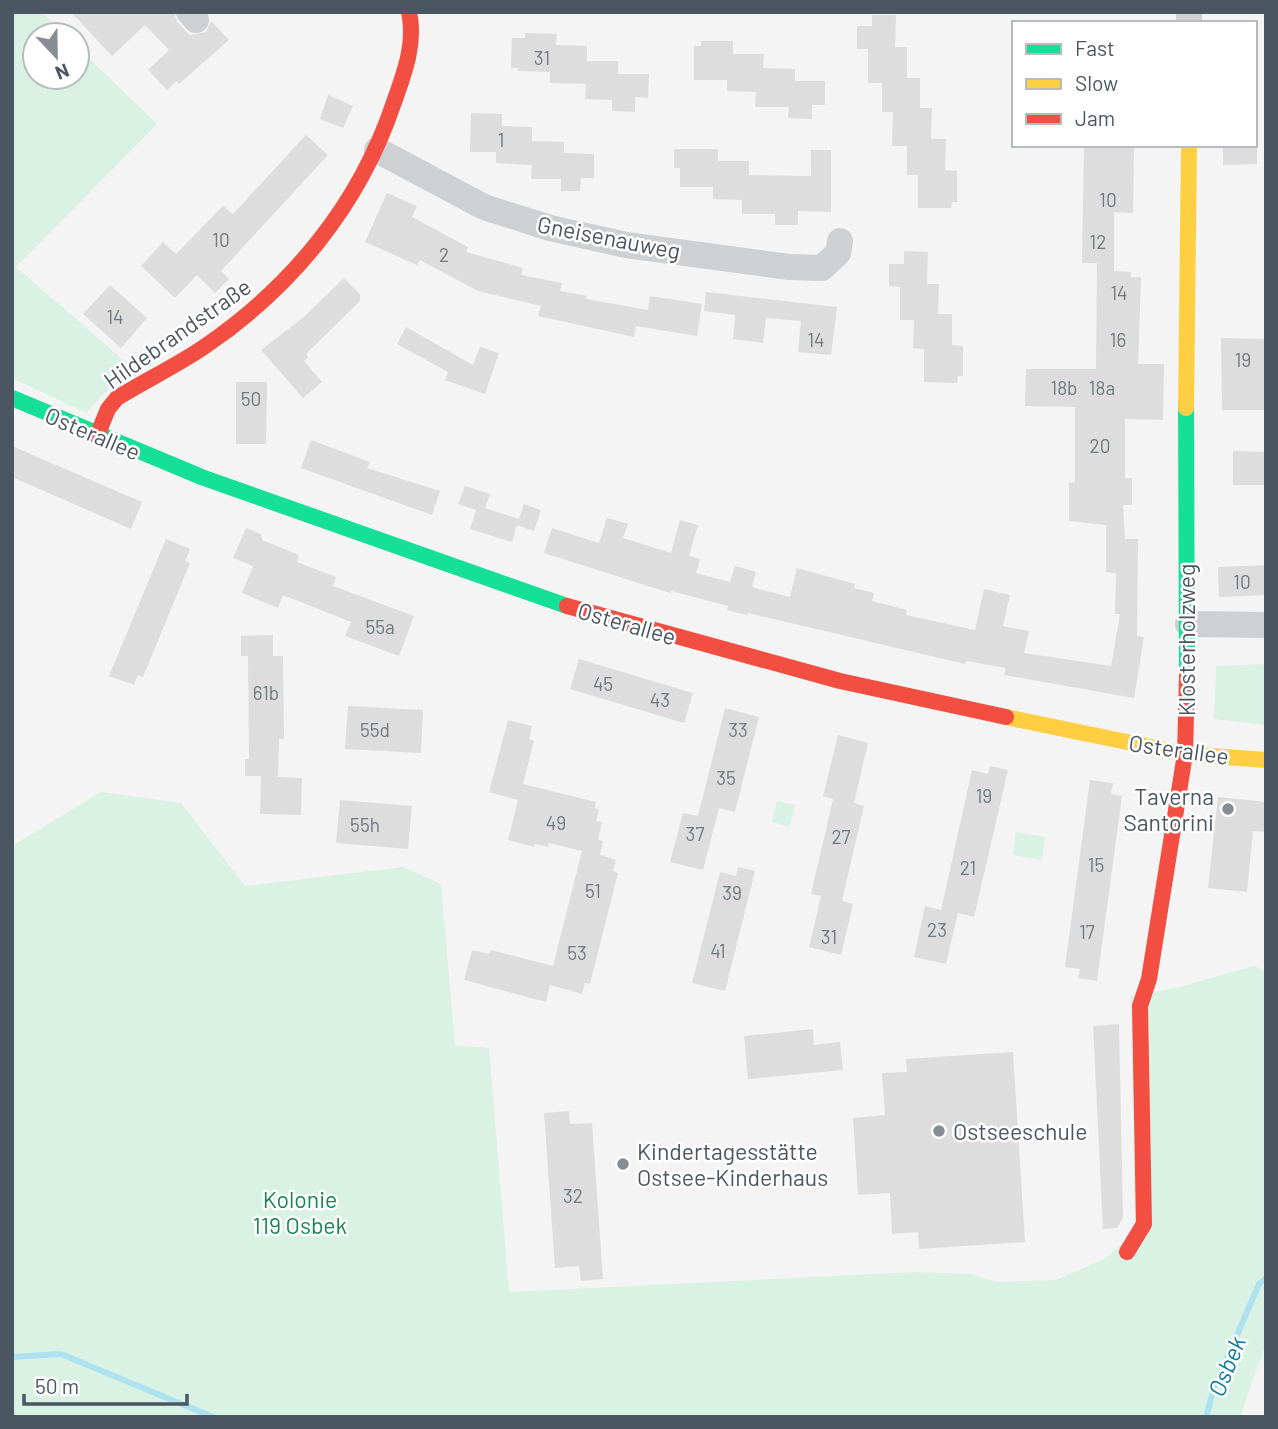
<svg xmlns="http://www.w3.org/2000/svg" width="1278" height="1429" font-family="Barlow,sans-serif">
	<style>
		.green { fill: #d9f2e3 }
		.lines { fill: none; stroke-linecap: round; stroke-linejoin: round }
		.stream { stroke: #aee2f0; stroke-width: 6 }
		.building { fill: #ddddde }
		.street { stroke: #ced0d2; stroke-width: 26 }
		.fast { stroke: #16e098; stroke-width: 16 }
		.slow { stroke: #ffcf43; stroke-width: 16 }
		.jam { stroke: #f24e42; stroke-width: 16 }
		.poi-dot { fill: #868d94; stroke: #fff; stroke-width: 2.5 }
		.labels { text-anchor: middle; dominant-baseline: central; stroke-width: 5; stroke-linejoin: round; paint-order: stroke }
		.number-label { font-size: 19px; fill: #707881 }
		.street-label { font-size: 23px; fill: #4a5661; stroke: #fff }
		.poi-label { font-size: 23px; fill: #4a5661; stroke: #fff; text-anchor: start }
		.park-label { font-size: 23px; fill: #17864f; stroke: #fff }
		.water-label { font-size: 24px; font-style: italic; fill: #0c7c9b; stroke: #fff }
	</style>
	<rect width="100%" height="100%" fill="#f4f4f4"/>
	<g class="green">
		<polygon points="12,12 41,12 65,35 35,35 35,77 77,77 77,47 157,124 16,267 130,366 86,413 12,378"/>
		<polygon points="1266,664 1266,725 1214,719 1216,666"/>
		<polygon points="101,792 181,803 245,886 403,867 441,884 455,1045 489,1048 509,1292 915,1272 971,1274 997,1282 1056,1280 1106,1258 1135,1233 1131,996 1180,987 1253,966 1266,971 1266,1343 1240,1417 12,1415 12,846"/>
		<polygon points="777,801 795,805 790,827 772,822"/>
		<polygon points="1016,832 1045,837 1042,860 1013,855"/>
	</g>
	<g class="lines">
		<g class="stream">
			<polyline points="12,1357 61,1354 213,1417"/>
			<polyline points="1206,1417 1213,1391 1259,1284 1266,1278"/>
		</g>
	</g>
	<g class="building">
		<polygon points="71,12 174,12 177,22 190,35 206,32 211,21 229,40 179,84 177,81 167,90 148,70 169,50 145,25 112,56"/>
		<polygon points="872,15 896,15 895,47 907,47 907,78 920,78 920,108 932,108 931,139 946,139 945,170 957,171 957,202 952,202 951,208 918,208 918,175 907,175 907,146 892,146 893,112 882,112 882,83 868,83 868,49 857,49 857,26 872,26"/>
		<polygon points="525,33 557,34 556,45 587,46 587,61 618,61 618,74 649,74 648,98 635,97 635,112 612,111 612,100 585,99 586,84 550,83 550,72 518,71 518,68 511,68 512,38 525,38"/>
		<polygon points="701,41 733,41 733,54 764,54 763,68 795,69 795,81 825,81 825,105 812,105 812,119 788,118 789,107 755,107 756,92 727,91 727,80 694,80 694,46 701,46"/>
		<polygon points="328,95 353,106 343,128 320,119"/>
		<polygon points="471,113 502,114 502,126 532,127 532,141 564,142 564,153 594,154 594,178 581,178 580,191 561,191 561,179 531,179 532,165 496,163 496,152 470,152"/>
		<polygon points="306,135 328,155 221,271 229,279 215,293 197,275 175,298 141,266 163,242 176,254 223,206 233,214"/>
		<polygon points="1084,145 1134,145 1133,213 1114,212 1114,271 1131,272 1131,277 1141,277 1138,364 1164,364 1163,420 1125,419 1125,478 1132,478 1132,505 1123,505 1125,539 1138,539 1137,636 1144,637 1134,698 1004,675 1006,668 966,661 965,664 748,613 747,615 727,610 728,606 671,591 670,593 544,553 552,528 599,543 607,518 628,524 623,538 671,553 680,520 698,525 689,556 700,559 696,573 730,582 735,566 756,572 752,586 755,588 790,597 797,568 855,584 854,588 874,593 872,601 907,610 906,615 975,630 984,589 1010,595 1003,626 1029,631 1024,653 1111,666 1120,614 1115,614 1116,573 1106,572 1106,525 1069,521 1069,483 1075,482 1075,407 1025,406 1026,369 1096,369 1097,263 1082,263"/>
		<polygon points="1223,145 1257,145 1257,164 1223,165"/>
		<polygon points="674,149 718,149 718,161 749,161 749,175 811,176 811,150 831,150 831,212 798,211 798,225 775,225 775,214 742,214 742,200 713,199 713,187 680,187 680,168 674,168"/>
		<polygon points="387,193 417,206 412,217 468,247 466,252 523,268 521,275 562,283 560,291 587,296 586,299 648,310 650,296 702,304 697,336 636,326 634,337 538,316 541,306 478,291 420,260 417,265 365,242"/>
		<polygon points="904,251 928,252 927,284 939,284 938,314 952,314 952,345 963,346 963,376 958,376 957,383 924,382 924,349 913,348 914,320 900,320 900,287 889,286 889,264 904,264"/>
		<polygon points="344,278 360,294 360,301 306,354 308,357 304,361 322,382 303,398 261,350 304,317"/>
		<polygon points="110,285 147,318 121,348 83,314"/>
		<polygon points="706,292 837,307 831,355 798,352 801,321 766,318 763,343 733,339 735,315 704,311"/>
		<polygon points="406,327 473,365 480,347 499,353 485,394 445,380 448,372 397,344"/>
		<polygon points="1221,338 1266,339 1266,410 1222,410"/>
		<polygon points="236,382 267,382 266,444 236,444"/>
		<polygon points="311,440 370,462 367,468 440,491 432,515 301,468"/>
		<polygon points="12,446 142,502 131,529 12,477"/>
		<polygon points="1233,451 1266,452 1266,485 1233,485"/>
		<polygon points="465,486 490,494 485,508 519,519 524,504 541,510 534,531 517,525 512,542 470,529 476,510 458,504"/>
		<polygon points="246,528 261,534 262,540 299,555 297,562 336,577 333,586 414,616 399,656 345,636 351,622 283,595 278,608 242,593 253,566 233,558"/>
		<polygon points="166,539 190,549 185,561 190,563 143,677 138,675 134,685 109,676"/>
		<polygon points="1266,565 1266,595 1219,597 1218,567"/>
		<polygon points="273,635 273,656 283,656 284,739 279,739 278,777 302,778 301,815 260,814 261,776 245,776 245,759 249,759 248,656 241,656 241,636"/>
		<polygon points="579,659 693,693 684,723 570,689"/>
		<polygon points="348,706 423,710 421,753 345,749"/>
		<polygon points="725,708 759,717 735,812 719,808 703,870 670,862 683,813 698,816"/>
		<polygon points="508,720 532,726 529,739 534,741 523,784 596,802 595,808 599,809 596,821 602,822 598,840 603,841 600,855 616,860 613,871 618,873 590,984 585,983 582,994 550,985 546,1002 464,980 472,950 489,954 491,950 553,966 582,851 549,843 548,847 535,844 534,847 508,840 518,800 489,792"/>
		<polygon points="838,735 868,743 854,803 864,806 842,901 853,904 841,955 809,947 821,896 811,894 833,799 823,796"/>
		<polygon points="990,766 1008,770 974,917 958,913 946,964 914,957 925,906 941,910 972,770 988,774"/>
		<polygon points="1090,780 1113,783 1111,794 1122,796 1097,981 1078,978 1080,969 1065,967"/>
		<polygon points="1218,797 1266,802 1266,832 1253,831 1247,892 1208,888"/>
		<polygon points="340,800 412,806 408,849 336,843"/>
		<polygon points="738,867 755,871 725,991 692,983 720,872 736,876"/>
		<polygon points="1119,1024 1123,1218 1117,1228 1103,1229 1093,1026"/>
		<polygon points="813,1029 814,1045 840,1042 843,1070 748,1079 744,1036"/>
		<polygon points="1013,1052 1025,1242 919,1249 918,1232 892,1234 890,1193 858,1195 853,1118 885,1115 882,1073 907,1072 906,1059"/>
		<polygon points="569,1111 570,1124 592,1123 603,1279 581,1281 579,1266 555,1268 544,1113"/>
	</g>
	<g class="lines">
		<g class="street">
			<polyline points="189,12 196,20"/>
			<polyline points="1189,23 1189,12"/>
			<polyline points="377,150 484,207 550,228 626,245 789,267 822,268 838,253 840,241"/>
			<polyline points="1188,624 1266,625"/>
		</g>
		<g class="fast">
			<polyline points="12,398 204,478 567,606"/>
			<polyline points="1186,408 1187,676"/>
		</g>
		<g class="slow">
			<polyline points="1186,408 1189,145"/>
			<polyline points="1006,717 1185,754 1266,760"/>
		</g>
		<g class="jam">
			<path d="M97 436 108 409 117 398C146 380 176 366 204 347 292 287 359 205 393 105 404 74 416 44 409 12"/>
			<polyline points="567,606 840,681 1006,717"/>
			<polyline points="1127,1252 1144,1224 1140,1006 1149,979 1185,754 1187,676"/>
		</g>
	</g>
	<g class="poi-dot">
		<circle cx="1228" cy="809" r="7"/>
		<circle cx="939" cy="1131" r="7"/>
		<circle cx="623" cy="1164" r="7"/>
	</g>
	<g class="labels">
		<g class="number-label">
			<text x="542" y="57">31</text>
			<text x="501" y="139">1</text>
			<text x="1108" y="199">10</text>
			<text x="221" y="239">10</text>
			<text x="1098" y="241">12</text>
			<text x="444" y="254">2</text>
			<text x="1119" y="292">14</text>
			<text x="115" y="316">14</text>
			<text x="816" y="339">14</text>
			<text x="1118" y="339">16</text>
			<text x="1243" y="359">19</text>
			<text x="1064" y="387">18b</text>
			<text x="1102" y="387">18a</text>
			<text x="251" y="398">50</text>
			<text x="1100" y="445">20</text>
			<text x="1242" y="581">10</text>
			<text x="380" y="626">55a</text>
			<text x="603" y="683">45</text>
			<text x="266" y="692">61b</text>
			<text x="660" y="699">43</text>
			<text x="375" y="729">55d</text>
			<text x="738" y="729">33</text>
			<text x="726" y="777">35</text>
			<text x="984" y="795">19</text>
			<text x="556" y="822">49</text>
			<text x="365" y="824">55h</text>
			<text x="695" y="833">37</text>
			<text x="841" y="836">27</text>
			<text x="1096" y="864">15</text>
			<text x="968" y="867">21</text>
			<text x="593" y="890">51</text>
			<text x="732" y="892">39</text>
			<text x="937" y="929">23</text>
			<text x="1087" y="931">17</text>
			<text x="829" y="936">31</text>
			<text x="718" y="950">41</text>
			<text x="577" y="952">53</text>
			<text x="573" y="1195">32</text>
		</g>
		<g class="street-label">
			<text transform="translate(609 237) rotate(11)">Gneisenauweg</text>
			<text transform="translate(177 333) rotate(-35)">Hildebrandstraße</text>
			<text transform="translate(93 433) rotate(23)">Osterallee</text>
			<text transform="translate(627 623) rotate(16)">Osterallee</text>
			<text transform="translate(1186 640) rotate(-90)">Klosterholzweg</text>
			<text transform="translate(1179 749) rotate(8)">Osterallee</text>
		</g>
		<g class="poi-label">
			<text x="1214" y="796" text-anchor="end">Taverna<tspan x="1214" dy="26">Santorini</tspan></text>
			<text x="953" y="1131">Ostseeschule</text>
			<text x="637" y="1151">Kindertagesstätte<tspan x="637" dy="26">Ostsee-Kinderhaus</tspan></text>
		</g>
		<g class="park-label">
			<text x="300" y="1199">Kolonie<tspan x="300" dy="26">119 Osbek</tspan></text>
		</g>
		<g class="water-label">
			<text transform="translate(1226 1366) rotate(-68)">Osbek</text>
		</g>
	</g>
	<rect width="1278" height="1429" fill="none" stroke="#4a5661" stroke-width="28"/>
	<rect x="1012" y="21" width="245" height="126" fill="#ffffff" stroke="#b7bbc0" stroke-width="2"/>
	<rect x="1026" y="44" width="35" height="10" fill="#16e098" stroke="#b7bbc0" stroke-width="2"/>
	<text x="1075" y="56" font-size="21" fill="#4a5661">Fast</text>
	<rect x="1026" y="79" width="35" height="10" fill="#ffcf43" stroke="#b7bbc0" stroke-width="2"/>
	<text x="1075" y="91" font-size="21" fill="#4a5661">Slow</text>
	<rect x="1026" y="114" width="35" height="10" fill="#f24e42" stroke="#b7bbc0" stroke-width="2"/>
	<text x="1075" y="126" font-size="21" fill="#4a5661">Jam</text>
	<g transform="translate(56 56) rotate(158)"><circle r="33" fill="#ffffff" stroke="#b7bbc0" stroke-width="2"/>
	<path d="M0-5L12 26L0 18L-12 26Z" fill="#868d94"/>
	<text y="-10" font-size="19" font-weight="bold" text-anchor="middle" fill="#4a5661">N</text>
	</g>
	<path d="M24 1394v10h163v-10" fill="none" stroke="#4a5661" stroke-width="3.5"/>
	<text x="35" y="1394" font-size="21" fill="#4a5661" stroke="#ffffff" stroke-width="5" paint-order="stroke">50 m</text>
</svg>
